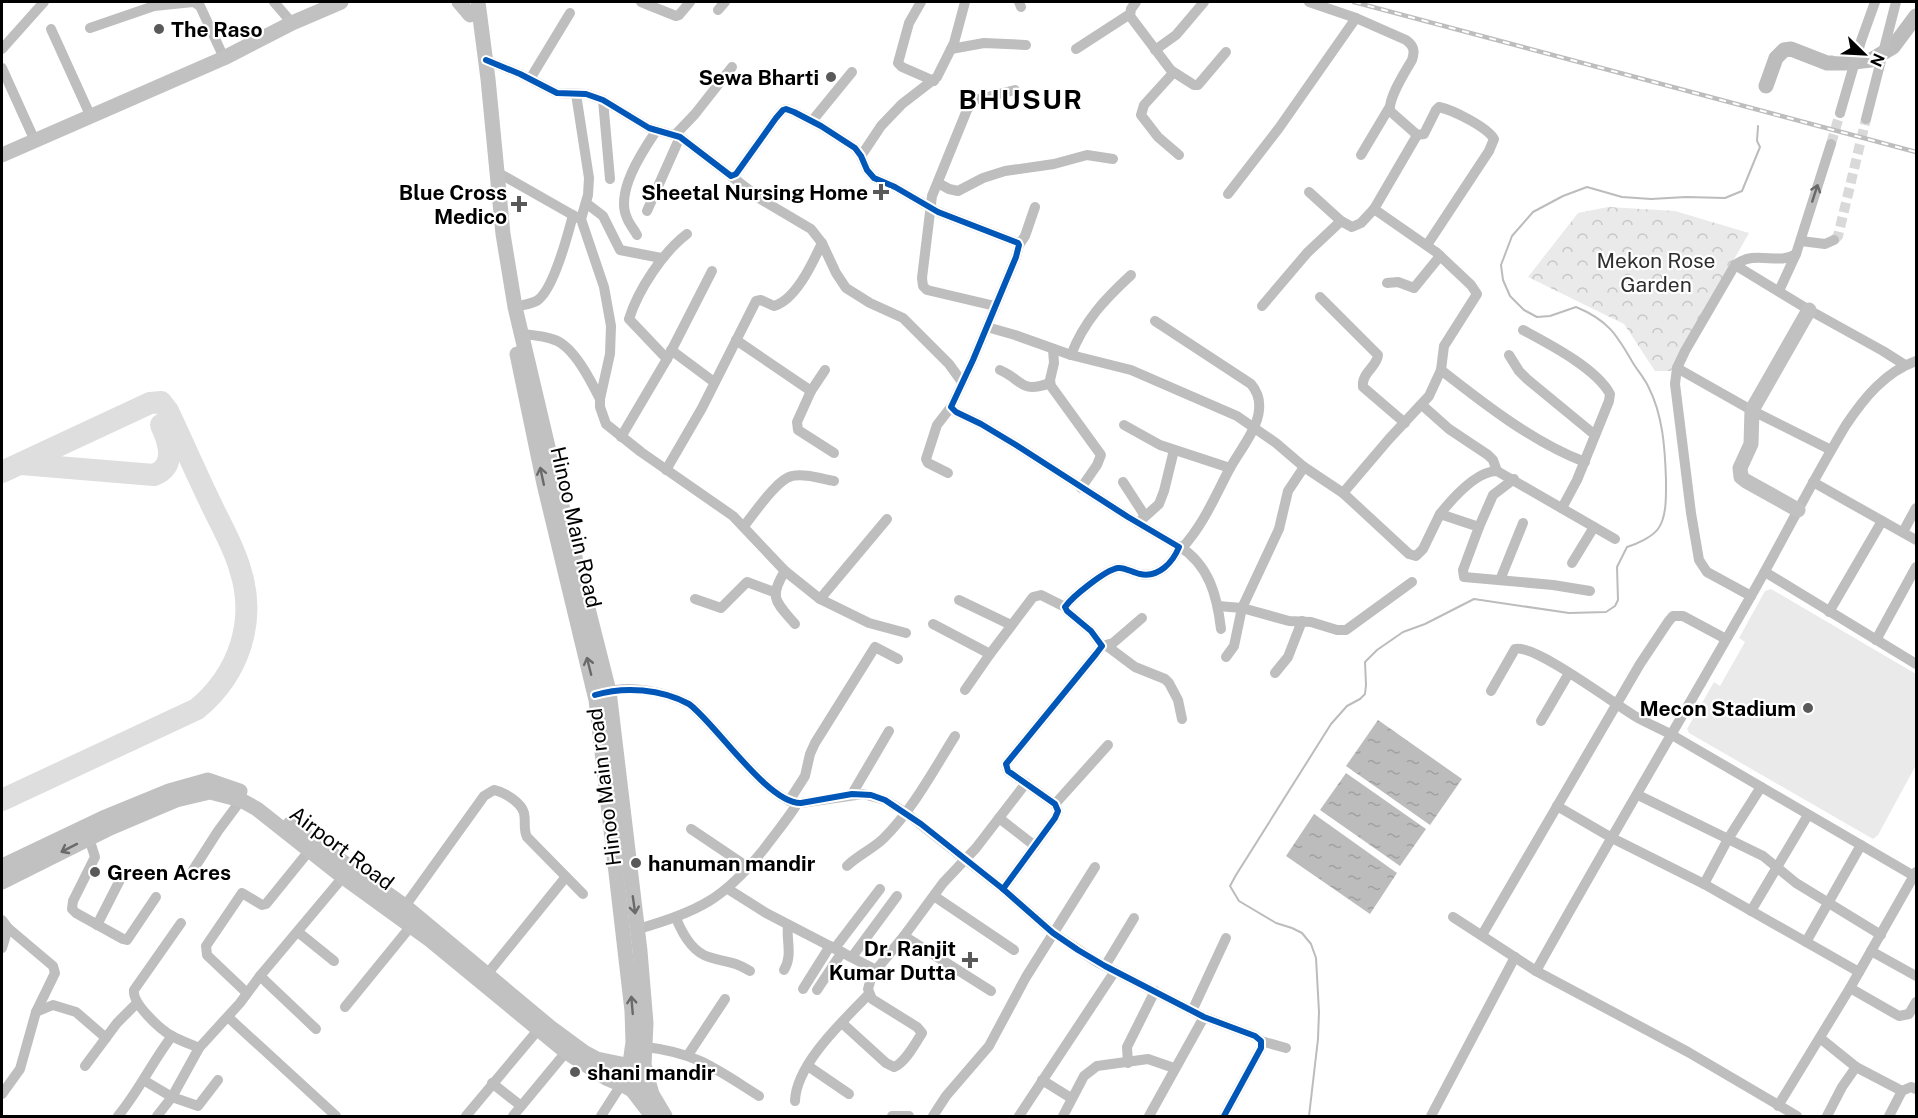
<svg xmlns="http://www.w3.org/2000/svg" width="1918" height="1118" font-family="'Public Sans',sans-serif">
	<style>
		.park { fill: url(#park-crowns) }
		.garden { fill: #eaeaea }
		.water { fill: url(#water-ripples) }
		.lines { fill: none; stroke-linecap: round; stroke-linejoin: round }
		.stream { stroke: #bcbcbc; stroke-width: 2 }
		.river { stroke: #bcbcbc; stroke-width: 15 }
		.taxiway { stroke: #dedede; stroke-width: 22 }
		.street-tunnel { stroke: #d9d9d9; stroke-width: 10; stroke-dasharray: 10 5; stroke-linecap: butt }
		.street { stroke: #bebebe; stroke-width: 10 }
		.secondary { stroke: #c1c1c1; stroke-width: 15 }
		.rail-casing { stroke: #bdbdbd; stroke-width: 4.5 }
		.rail { stroke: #fff; stroke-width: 2; stroke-dasharray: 7; stroke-linecap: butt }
		.cycleway-casing { stroke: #fff; stroke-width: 10 }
		.cycleway { stroke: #0057b8; stroke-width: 6 }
		.oneway { stroke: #686868 }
		.oneway2 { stroke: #6a6a6a }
		.poi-dot { fill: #595959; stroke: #fff; stroke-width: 2 }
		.labels { text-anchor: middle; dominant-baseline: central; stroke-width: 4.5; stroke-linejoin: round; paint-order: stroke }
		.poi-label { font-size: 21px; font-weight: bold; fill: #000; stroke: #fff; text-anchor: end }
		.park-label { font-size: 21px; fill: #2f2f2f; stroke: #fff }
		.street-label { font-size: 21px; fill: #000; stroke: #fff }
		.district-label { font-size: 27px; font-weight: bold; letter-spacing: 1.5px; fill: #000; stroke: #fff }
	</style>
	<defs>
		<pattern id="park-crowns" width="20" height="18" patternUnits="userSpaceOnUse" patternTransform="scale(1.5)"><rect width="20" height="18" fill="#eaeaea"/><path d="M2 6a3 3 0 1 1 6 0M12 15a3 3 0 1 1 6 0" fill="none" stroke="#c7c7c7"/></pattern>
		<pattern id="water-ripples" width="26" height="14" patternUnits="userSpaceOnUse" patternTransform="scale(1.5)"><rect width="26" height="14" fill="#bcbcbc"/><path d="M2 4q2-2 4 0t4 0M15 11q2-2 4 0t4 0" fill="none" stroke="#a0a0a0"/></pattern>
	</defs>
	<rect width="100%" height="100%" fill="#fff"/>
	<polygon class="park" points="1608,207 1675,211 1749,233 1671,371 1655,371 1624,324 1528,277 1578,213"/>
	<polygon class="garden" points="1771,589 1916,674 1916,765 1878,835 1873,839 1689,733 1687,729 1714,682 1720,686 1745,642 1739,638 1765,591"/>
	<g class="water">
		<polygon points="1378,720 1462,779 1430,825 1346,766"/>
		<polygon points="1346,773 1426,829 1400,866 1320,810"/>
		<polygon points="1314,814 1397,873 1370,914 1286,856"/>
	</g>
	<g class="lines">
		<path class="stream" d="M1309 1116 1318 1039 1319 1012 1316 958 1311 944 1302 933 1292 928 1276 923 1239 901 1230 886 1236 875 1331 724 1347 706 1360 699 1365 694 1366 685 1365 662 1377 650 1403 632 1425 624 1474 599 1569 613 1606 612 1615 606 1618 600 1617 567 1627 547C1637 544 1652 537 1658 529 1667 517 1666 495 1666 480 1665 448 1663 415 1648 386 1644 378 1638 371 1633 363 1617 335 1608 320 1576 307L1550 316 1537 317 1524 310 1510 296 1503 280 1501 265 1512 236 1533 212 1563 196 1587 187 1622 197 1651 199 1686 197 1725 198 1742 191 1760 147 1757 141 1758 126"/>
		<polyline class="river" points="1766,86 1776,58 1784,50 1791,49 1827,63 1845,63 1871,60 1893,47 1916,16"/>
		<g class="taxiway">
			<path d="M21 464 154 475C177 467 169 442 161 425"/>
			<path d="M2 472 150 403 161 402 168 411C183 443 197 475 212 506 222 527 234 547 240 569 257 621 239 674 197 709L2 800"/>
		</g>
		<g class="street-tunnel">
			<polyline points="1831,144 1840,113"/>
			<polyline points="1834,240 1838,236 1866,119"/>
		</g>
		<g class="street">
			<polyline points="194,2 200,6 224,58"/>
			<polyline points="274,2 292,23"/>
			<polyline points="641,2 676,16 679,15 690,2"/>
			<polyline points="921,2 909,23 898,63 902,67 934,81"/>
			<polyline points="1019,2 1021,7"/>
			<polyline points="1136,2 1131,9 1130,16 1173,73 1144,105 1141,115 1158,137 1179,155"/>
			<path d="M1309 2 1356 18 1406 40C1414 46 1415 51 1412 60 1405 72 1388 98 1390 111L1415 133 1416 137 1374 209 1436 252 1471 285 1477 294 1444 346 1441 370 1429 396 1389 439 1343 493"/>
			<polyline points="718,10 725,2"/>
			<polyline points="90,28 154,6 193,2"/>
			<polyline points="51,29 91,117"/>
			<polyline points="2,49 44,2"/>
			<polyline points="951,49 984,43 1026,45"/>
			<polyline points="1076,49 1130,14"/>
			<polyline points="1155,50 1176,35 1204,2"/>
			<path d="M486 60 520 74 557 93 586 94 603 100 649 128 680 137 731 176 736 174 776 118 783 110 786 109 794 112 821 126 855 148 861 156 867 170 874 178 895 187 938 212 1018 243 1019 245 1016 257 973 360 951 407 956 412 981 424 1016 445 1128 517 1179 547C1173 562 1159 578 1140 574 1133 573 1125 567 1118 568 1105 570 1072 597 1065 607L1067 611 1091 631 1102 646 1096 654 1006 764 1008 771 1055 804 1058 811 1055 818 1003 889"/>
			<polyline points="2,68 35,141"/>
			<polyline points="1172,71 1194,85 1198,85 1226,52"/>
			<polyline points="530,79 570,13"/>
			<polyline points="576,94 589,178 588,195 581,219 604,287 611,326 610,354 600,399 600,407 606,424 641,452 733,516 785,571 820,599 869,623 906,633"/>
			<polyline points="603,100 610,179"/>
			<polyline points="1840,113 1861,41 1875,2"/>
			<polyline points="1866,119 1896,2"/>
			<polyline points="812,121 852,72"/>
			<polyline points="675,135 695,114 732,67"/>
			<path d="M1416 135 1424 134 1436 110 1439 107C1453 110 1487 127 1494 139L1489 151 1427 245"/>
			<polyline points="1361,155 1389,108"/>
			<polyline points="861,156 881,126 902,104 937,77 954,43 965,2"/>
			<polyline points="497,172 578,218"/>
			<polyline points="731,176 762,200 811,229 822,243 836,273 846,288 870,303 903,318 949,364 962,382"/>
			<polyline points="938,183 949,189 958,191 983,178 1005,171 1054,164 1087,155 1113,159"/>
			<polyline points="1309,192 1341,221 1352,227 1361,223 1374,209"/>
			<polyline points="1228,194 1279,128 1356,18"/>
			<polyline points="586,203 603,216 620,250 661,258"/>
			<polyline points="647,211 680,137"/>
			<path d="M637 235C634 229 629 224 627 218 615 192 642 152 656 131"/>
			<polyline points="1801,241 1825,244 1834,240"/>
			<polyline points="1019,245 1025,236 1035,207"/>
			<polyline points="1735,265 1809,310 1883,351 1905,365"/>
			<polyline points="1387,283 1398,282 1414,288 1440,256"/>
			<polyline points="1779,291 1796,254"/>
			<path d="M1320 297 1378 355C1377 367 1361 373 1363 387L1405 423"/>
			<polyline points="995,306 927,290 923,286 922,278 932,196 967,110 975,100 1015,90"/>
			<polyline points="1262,306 1307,253 1341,221"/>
			<path d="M515 307C522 305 532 304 538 300 554 288 568 234 573 215"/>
			<path d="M1155 321 1251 384C1257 391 1260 401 1259 410 1258 428 1239 452 1230 468 1215 496 1204 524 1182 548"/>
			<polyline points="987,327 1015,335 1071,355 1131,370 1237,416 1276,443 1304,467 1343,493 1409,554 1416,556 1423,549 1440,514 1479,527 1463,570 1464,577 1553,585 1590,591"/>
			<path d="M1523 330C1549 344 1596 368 1610 394L1609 401 1577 480 1562 508"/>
			<path d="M522 334C532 335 545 336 555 340 574 347 591 381 600 399"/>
			<polyline points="736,340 811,391 825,370"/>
			<polyline points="1053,349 1054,363 1050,380 1051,386 1101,455 1097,465 1081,488"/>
			<polyline points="671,350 714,382"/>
			<path d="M1071 355C1084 321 1105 299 1131 275"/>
			<polyline points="1509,355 1519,371 1527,379 1595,435"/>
			<path d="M667 359 629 319C638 290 663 252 687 234"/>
			<polyline points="1677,368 1753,411 1831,450"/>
			<path d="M1000 370C1023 380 1020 394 1050 383"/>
			<path d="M1441 370C1483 403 1534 443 1585 462"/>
			<polyline points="811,391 797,422 798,430 834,453"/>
			<polyline points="1422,405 1449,429 1488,455 1493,460 1497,471"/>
			<polyline points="1124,425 1160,445 1230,468"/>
			<polyline points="621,437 667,359 712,271"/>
			<path d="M666 470 702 408 756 301 761 300 774 306C796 300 813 262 822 243"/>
			<polyline points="948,473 928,463 926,459 937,425 951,407"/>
			<polyline points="1123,482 1145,516"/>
			<polyline points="1813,482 1916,540"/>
			<path d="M1440 514C1452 499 1476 471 1497 471L1615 539"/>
			<polyline points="1138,523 1159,504 1164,491 1174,450"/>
			<path d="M744 526C754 514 777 479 792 476 805 473 822 479 834 481"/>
			<polyline points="1479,527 1493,495 1514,479"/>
			<polyline points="1903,532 1916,508"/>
			<path d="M1179 546C1209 565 1217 595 1221 629"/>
			<polyline points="1572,563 1594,527"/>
			<path d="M785 571C768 598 776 602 795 624"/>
			<polyline points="1765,572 1916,664"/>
			<polyline points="1500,580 1523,523"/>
			<path d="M1751 596 1707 572 1699 560 1691 513 1675 384 1677 368 1685 351 1735 265C1756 249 1778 266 1796 254L1831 144"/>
			<polyline points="695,599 721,608 747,582 774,592"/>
			<polyline points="820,599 887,519"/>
			<polyline points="959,600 1011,625"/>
			<polyline points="1218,606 1242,608 1289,621 1311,622 1337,630 1346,630 1412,582"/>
			<polyline points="1829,612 1882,521"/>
			<polyline points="933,624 990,654"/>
			<polyline points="1876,640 1916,567"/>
			<polyline points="1102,646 1113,643 1142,618"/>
			<polyline points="1107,646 1135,667 1165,679 1169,683 1178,700 1182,719"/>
			<polyline points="1226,657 1234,646 1242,608 1279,529 1288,491 1304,467"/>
			<polyline points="1275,673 1288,657 1302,621"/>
			<polyline points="965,690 990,654 1033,597 1041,595 1065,607"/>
			<path d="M1491 691 1515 649C1534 643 1617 706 1638 718 1649 724 1661 729 1672 735L1914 876"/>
			<path d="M604 693C629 684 666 692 689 704 716 724 768 804 801 803L863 794 885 800 906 813 1003 889 1053 933 1097 962 1204 1017 1255 1036 1261 1041V1048L1224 1116"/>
			<polyline points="1541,721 1569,673"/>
			<polyline points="852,794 889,731"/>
			<polyline points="1638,795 1763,856 1796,883 1881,935"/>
			<polyline points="789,801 805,776 810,754 815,743 875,647 898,659"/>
			<polyline points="1055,804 1108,745"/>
			<polyline points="1557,806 1612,838 1704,884 1859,972"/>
			<polyline points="999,818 1035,846"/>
			<polyline points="691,829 749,868"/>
			<polyline points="89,838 95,857 73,901 72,909 76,913 123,939 127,940 156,897"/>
			<path d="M847 866C858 855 873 849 884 838 913 809 933 771 955 736"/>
			<polyline points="193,870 218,831 241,800"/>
			<polyline points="1704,884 1728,839 1761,787"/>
			<polyline points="728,889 766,913 876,970"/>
			<polyline points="934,896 1014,950"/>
			<path d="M405 906 484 796 494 790C504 792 521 802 524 813 526 822 523 829 527 837L583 894"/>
			<polyline points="1751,911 1808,815"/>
			<polyline points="1453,917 1536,971 1688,1052 1797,1116"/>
			<path d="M676 918C682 933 692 952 709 957 727 963 732 960 750 971"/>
			<polyline points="2,920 8,928 2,948"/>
			<path d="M181 923 134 990C132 1004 161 1030 172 1036 181 1041 190 1044 199 1048"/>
			<polyline points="97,925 124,872"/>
			<path d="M638 929C698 912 724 899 764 849 775 834 787 820 797 804"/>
			<polyline points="298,932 334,961"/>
			<polyline points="1482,935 1640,664 1668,622 1673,616 1683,616 1726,639"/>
			<polyline points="904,936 991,991"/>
			<polyline points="1806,942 1861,845"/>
			<polyline points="835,948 880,889"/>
			<polyline points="1871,951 1916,976"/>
			<polyline points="852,957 897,896"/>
			<polyline points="1105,966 1134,918"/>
			<path d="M784 970C793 955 786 941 788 925"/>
			<path d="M1536 971C1606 845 1680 721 1751 596 1783 540 1812 481 1846 425 1864 398 1885 372 1916 361"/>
			<polyline points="260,976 316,1029"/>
			<polyline points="484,978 565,878"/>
			<polyline points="1850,988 1899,1016 1909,1014 1916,1002"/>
			<polyline points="803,989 830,946"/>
			<polyline points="817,990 842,952"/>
			<polyline points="247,993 207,955 206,946 242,893 262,905 266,904 309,851"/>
			<polyline points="345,1007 411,926"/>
			<polyline points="1192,1011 1226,938"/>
			<polyline points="36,1012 53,1005 76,1012 106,1038"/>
			<polyline points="228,1017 336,1116"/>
			<path d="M842 1023 886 1063 894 1067C905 1063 915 1044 922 1033L917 1027 872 999 868 989 872 975 904 936 943 883 976 848 1026 783"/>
			<polyline points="1820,1038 1856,1067"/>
			<polyline points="1261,1041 1286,1048"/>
			<path d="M646 1047C697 1053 716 1069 759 1096"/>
			<polyline points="688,1055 725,999"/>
			<polyline points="1128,1063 1127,1047 1155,991"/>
			<polyline points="85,1066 117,1023 137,1003"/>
			<polyline points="808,1066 849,1094"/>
			<polyline points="1042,1080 1071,1098"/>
			<polyline points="145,1081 172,1097 199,1048 240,1003 260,976 343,877"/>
			<polyline points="492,1083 521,1106"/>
			<polyline points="2,1094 20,1069 36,1012 55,973 53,966 8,928"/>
			<path d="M795 1101C796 1064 844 1020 869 994"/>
			<polyline points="1778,1106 1850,988 1916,872"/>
			<path d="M118 1116C139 1091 152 1062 172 1036"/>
			<polyline points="157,1116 172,1097 198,1106 218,1080"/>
			<polyline points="466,1116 538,1030"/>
			<polyline points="513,1116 566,1052"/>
			<polyline points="601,1116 621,1085"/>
			<polyline points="892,1116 909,1116"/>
			<polyline points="933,1116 946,1096 989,1046 1026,977 1095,867"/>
			<polyline points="1019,1116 1115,971"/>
			<polyline points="1063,1116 1084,1076 1097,1066 1148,1059 1174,1068"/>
			<polyline points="1149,1116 1204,1017"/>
			<polyline points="1431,1116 1515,957"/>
			<polyline points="1827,1116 1842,1087 1856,1067 1902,1091"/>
			<polyline points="1889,1116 1902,1091 1911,1087 1916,1089"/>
		</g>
		<g class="secondary">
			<polyline points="459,2 470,15"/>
			<polyline points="478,2 488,79 503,234 515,307 561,502 609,691 640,951 646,1023 644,1066 649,1076 646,1083 640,1089 632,1090 625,1086 621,1075 626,1065 637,1062 644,1066"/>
			<polyline points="2,155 224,58 292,23 341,2"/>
			<polyline points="517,354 544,484 596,700 632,1011 633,1042 630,1063"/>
			<polyline points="1798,510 1746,481 1741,477 1740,468 1751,444 1752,410 1809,310"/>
			<polyline points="290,824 405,906 550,1027 584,1052 597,1059 626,1065"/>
			<polyline points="2,866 103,818 169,791 208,780 240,791"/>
			<polyline points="2,882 110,828 176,800 210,792 241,800 257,809 343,877 430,940 566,1052 606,1078 625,1086"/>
			<polyline points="648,1080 652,1094 665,1116"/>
			<polyline points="632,1090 652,1116"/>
		</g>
		<defs>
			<polyline id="rail" points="1354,2 1916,152"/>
		</defs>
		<use href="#rail" class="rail-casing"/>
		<use href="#rail" class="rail"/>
		<defs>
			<g id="cycleway">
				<path d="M486 60 520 74 557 93 586 94 603 100 649 128 680 137 731 176 736 174 776 118 783 110 786 109 794 112 821 126 855 148 861 156 867 170 874 178 895 187 938 212 1018 243 1019 245 1016 257 973 360 951 407 956 412 981 424 1016 445 1128 517 1179 547C1173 562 1159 578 1140 574 1133 573 1125 567 1118 568 1105 570 1072 597 1065 607L1067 611 1091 631 1102 646 1096 654 1006 764 1008 771 1055 804 1058 811 1055 818 1003 889"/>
				<path d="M595 695C625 686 661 689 689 704 716 724 768 804 801 803L852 794 871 795 885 800 921 824 1003 889 1053 933 1078 950 1105 966 1204 1017 1255 1036 1261 1041V1048L1224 1116"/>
			</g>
		</defs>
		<use href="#cycleway" class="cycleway-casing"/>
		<use href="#cycleway" class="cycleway"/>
	</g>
	<defs><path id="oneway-shaft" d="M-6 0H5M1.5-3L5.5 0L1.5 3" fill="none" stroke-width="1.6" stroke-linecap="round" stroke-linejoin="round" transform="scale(1.5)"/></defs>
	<use class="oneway" href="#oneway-shaft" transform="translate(1815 193) rotate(-72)"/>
	<g class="oneway2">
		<use href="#oneway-shaft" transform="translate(542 476) rotate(-102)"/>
		<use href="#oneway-shaft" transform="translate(589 666) rotate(-104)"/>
		<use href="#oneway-shaft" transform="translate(69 848) rotate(153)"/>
		<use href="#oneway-shaft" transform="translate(634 905) rotate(82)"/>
		<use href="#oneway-shaft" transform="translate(632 1005) rotate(-95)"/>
	</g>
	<g class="poi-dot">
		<circle cx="159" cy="29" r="6"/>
		<circle cx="831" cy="77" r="6"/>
		<path d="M878 183h6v6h6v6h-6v6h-6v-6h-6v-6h6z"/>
		<path d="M516 195h6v6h6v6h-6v6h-6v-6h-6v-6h6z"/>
		<circle cx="1808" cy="708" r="6"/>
		<circle cx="636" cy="863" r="6"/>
		<circle cx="95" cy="872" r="6"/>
		<path d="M967 951h6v6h6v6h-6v6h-6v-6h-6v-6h6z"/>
		<circle cx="575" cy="1072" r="6"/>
	</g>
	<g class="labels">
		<g class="poi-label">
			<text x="171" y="29" text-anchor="start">The Raso</text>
			<text x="819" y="77">Sewa Bharti</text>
			<text x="507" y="192">Blue Cross<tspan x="507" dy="24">Medico</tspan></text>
			<text x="868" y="192">Sheetal Nursing Home</text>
			<text x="1796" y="708">Mecon Stadium</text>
			<text x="648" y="863" text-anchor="start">hanuman mandir</text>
			<text x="107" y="872" text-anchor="start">Green Acres</text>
			<text x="956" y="948">Dr. Ranjit<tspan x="956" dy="24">Kumar Dutta</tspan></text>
			<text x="587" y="1072" text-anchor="start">shani mandir</text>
		</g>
		<g class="park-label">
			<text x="1656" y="260">Mekon Rose<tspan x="1656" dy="24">Garden</tspan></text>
		</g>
		<g class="street-label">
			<text transform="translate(576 527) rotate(77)">Hinoo Main Road</text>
			<text transform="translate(604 787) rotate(-97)">Hinoo Main road</text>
			<text transform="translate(342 848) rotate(37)">Airport Road</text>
		</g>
		<g class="district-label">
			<text x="1021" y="99">BHUSUR</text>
		</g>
	</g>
	<rect width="1918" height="1118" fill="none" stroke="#000000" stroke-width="6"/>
	<g transform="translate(1864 54) rotate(114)" stroke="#ffffff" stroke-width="4.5" paint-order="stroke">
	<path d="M0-4.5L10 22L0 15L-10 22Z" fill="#000000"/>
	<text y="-9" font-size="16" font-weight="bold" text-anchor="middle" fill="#000000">N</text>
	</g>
</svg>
